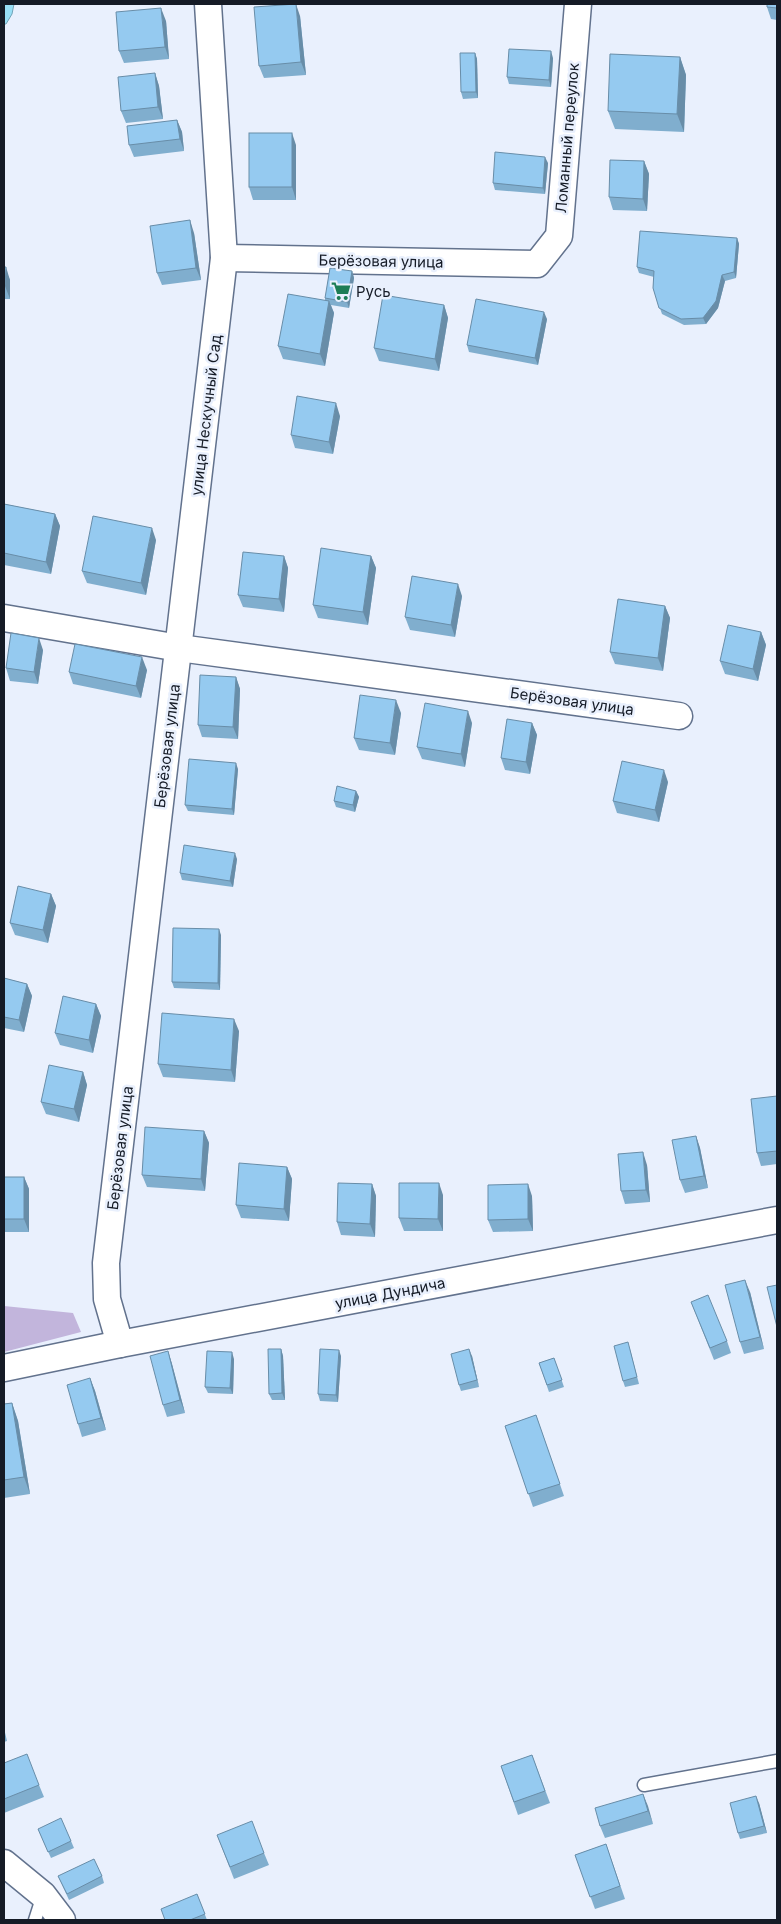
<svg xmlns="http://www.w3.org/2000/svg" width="781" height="1924" font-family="Inter,sans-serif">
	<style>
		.green { fill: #c2b5dc }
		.water { fill: #98dff6; stroke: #71a4b8 }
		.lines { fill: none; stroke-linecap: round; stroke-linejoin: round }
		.service-casing { stroke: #62728d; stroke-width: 15 }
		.minor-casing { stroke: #62728d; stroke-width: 29 }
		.service { stroke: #fff; stroke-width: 12 }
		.minor { stroke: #fff; stroke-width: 26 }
		.wall { fill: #80aece }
		.shaded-wall { fill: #688da8 }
		.building { fill: #95caf0; stroke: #688da8 }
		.labels { text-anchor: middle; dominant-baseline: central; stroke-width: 5; stroke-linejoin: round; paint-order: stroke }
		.street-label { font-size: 15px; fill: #151b26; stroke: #e9f0fd }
		.poi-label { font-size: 15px; fill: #151b26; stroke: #e9f0fd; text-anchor: start }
	</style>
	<rect width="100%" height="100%" fill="#e9f0fd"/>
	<polygon class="green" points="4,1306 73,1313 81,1332 4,1352"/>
	<polygon class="water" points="4,4 14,4 12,14 6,24 4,24"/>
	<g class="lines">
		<defs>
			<g id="service">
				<polyline points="644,1785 777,1761"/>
				<polyline points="35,1920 43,1895"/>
			</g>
			<g id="minor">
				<polyline points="224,258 537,264 559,236 578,4"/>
				<polyline points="4,618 179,648 679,716"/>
				<polyline points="120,1344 107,1299 106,1263 224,258 208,4"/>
				<polyline points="4,1368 120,1344 777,1220"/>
				<polyline points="4,1863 43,1895 62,1920"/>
			</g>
		</defs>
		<use href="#service" class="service-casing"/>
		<use href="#minor" class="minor-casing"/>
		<use href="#service" class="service"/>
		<use href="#minor" class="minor"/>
	</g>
	<g class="wall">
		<polygon points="777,4 777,20 771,19 767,7"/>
		<polygon points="300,16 306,75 264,78 259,66"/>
		<polygon points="166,21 169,59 124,63 119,51"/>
		<polygon points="475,53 477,59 478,98 463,99 461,92"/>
		<polygon points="680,57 686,75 684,132 615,129 608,111"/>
		<polygon points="553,58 551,87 509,84 507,77"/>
		<polygon points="155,73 159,86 163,119 126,123 121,111"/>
		<polygon points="177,120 182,132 184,151 134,157 129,145"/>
		<polygon points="296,145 296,200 253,200 249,187"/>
		<polygon points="644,161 649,174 647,211 613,210 609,197"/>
		<polygon points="548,163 545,194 495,190 493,183"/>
		<polygon points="194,233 201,280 162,285 157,273"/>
		<polygon points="737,238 739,244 736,278 725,281 718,308 706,324 684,325 662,314 653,288 654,277 639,273 637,267"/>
		<polygon points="4,267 10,280 10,299 4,299"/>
		<polygon points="352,271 354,278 349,308 331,305 334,313 325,366 283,359 278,346 325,300 325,298"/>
		<polygon points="444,305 448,318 439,371 379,361 374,348"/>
		<polygon points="547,319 538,365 469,352 467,345"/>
		<polygon points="340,416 333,454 295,448 291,435"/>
		<polygon points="4,504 55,514 60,526 51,574 4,565"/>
		<polygon points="156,540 146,595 87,583 82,571"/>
		<polygon points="284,556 288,568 284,612 243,607 238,595"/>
		<polygon points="371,556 376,568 368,625 318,618 313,605"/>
		<polygon points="462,596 455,637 410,630 405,617"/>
		<polygon points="665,606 670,618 663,671 615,664 610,652"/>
		<polygon points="761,632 766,645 758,681 725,674 720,661"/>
		<polygon points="43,650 38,684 10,681 6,668"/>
		<polygon points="147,670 141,698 73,684 69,672"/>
		<polygon points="236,677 240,689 238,739 202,737 198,725"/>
		<polygon points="401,713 395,755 359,750 354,738"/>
		<polygon points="472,723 465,767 422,759 417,747"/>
		<polygon points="532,723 537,735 530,774 505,770 501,758"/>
		<polygon points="238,769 234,815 188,811 185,805"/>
		<polygon points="668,782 659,822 617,813 613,801"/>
		<polygon points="356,791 359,797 355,812 336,807 334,801"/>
		<polygon points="237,859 233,887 182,880 180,873"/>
		<polygon points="51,894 56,906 48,943 15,935 10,923"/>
		<polygon points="221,935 220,990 174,988 172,982"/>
		<polygon points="4,978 27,984 32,996 24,1032 4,1028"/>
		<polygon points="96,1004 101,1016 93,1053 60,1045 55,1033"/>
		<polygon points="239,1031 235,1082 163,1077 158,1064"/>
		<polygon points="83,1072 87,1085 79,1122 46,1114 41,1102"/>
		<polygon points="777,1096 777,1164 761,1166 757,1153"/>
		<polygon points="204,1131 209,1143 205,1191 147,1187 142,1175"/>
		<polygon points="696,1136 700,1148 708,1188 685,1193 680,1180"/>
		<polygon points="647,1165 650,1202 625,1204 621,1191"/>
		<polygon points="287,1167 292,1179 289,1221 241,1218 236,1205"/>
		<polygon points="4,1177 24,1177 29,1189 29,1232 4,1232"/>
		<polygon points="372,1184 376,1196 375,1237 341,1235 337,1222"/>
		<polygon points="443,1195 443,1231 404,1231 399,1218"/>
		<polygon points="532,1196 533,1231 493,1232 488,1220"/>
		<polygon points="750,1292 764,1349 744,1354 740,1342"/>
		<polygon points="691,1302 727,1341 731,1353 714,1360"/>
		<polygon points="281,1349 283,1356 285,1400 272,1400 269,1394"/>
		<polygon points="630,1349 639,1384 625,1387 623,1381"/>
		<polygon points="168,1351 172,1364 185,1413 167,1417 163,1405"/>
		<polygon points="341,1356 338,1402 320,1401 318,1394"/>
		<polygon points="472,1356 479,1387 461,1391 459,1385"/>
		<polygon points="554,1358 564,1387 549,1392 539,1363"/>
		<polygon points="234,1359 233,1394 208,1393 205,1387"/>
		<polygon points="90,1378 95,1391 106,1430 82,1437 78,1424"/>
		<polygon points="12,1403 18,1421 30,1494 4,1498 4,1404"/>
		<polygon points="536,1415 564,1496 533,1507 505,1426"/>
		<polygon points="4,1728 7,1741 4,1742"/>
		<polygon points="532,1755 550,1803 518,1815 501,1766"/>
		<polygon points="4,1763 39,1785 44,1797 4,1813"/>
		<polygon points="643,1794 653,1824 605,1838 600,1826"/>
		<polygon points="759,1803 767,1833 740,1839 738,1833"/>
		<polygon points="38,1829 71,1841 74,1848 51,1858"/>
		<polygon points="217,1835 264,1853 269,1865 234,1879"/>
		<polygon points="606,1844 625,1899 595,1909 575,1855"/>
		<polygon points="58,1876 102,1876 104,1883 69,1900"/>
		<polygon points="197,1894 207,1920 165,1920"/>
	</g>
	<g class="shaded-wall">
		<polygon points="296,4 300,16 306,75 301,62"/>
		<polygon points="161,8 166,21 169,59 165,47"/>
		<polygon points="551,51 553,58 551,87 549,80"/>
		<polygon points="475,53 477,59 478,98 476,92"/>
		<polygon points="680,57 686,75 684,132 677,114"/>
		<polygon points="155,73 159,86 163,119 158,107"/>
		<polygon points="177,120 182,132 184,151 180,139"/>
		<polygon points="292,133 296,145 296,200 292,187"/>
		<polygon points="545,157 548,163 545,194 543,188"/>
		<polygon points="644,161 649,174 647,211 643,199"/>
		<polygon points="190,220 194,233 201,280 196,268"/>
		<polygon points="737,238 739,244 736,278 734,272"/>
		<polygon points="6,267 10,280 10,299 5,286"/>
		<polygon points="352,271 354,278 349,308 347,302"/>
		<polygon points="722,275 725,281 718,308 706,324 703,318"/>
		<polygon points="329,301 334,313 325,366 320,354"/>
		<polygon points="444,305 448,318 439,371 435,359"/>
		<polygon points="544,312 547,319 538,365 535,358"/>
		<polygon points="336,403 340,416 333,454 329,442"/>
		<polygon points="55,514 60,526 51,574 46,562"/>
		<polygon points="152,528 156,540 146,595 141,583"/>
		<polygon points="284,556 288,568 284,612 279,599"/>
		<polygon points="371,556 376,568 368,625 363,612"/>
		<polygon points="458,584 462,596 455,637 451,625"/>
		<polygon points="665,606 670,618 663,671 658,658"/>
		<polygon points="761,632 766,645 758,681 753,669"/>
		<polygon points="39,638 43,650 38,684 34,672"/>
		<polygon points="142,657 147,670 141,698 136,686"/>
		<polygon points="236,677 240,689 238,739 233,727"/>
		<polygon points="396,700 401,713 395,755 390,743"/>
		<polygon points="468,711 472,723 465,767 461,754"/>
		<polygon points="532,723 537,735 530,774 526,762"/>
		<polygon points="236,763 238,769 234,815 232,809"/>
		<polygon points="664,770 668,782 659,822 655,810"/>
		<polygon points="356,791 359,797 355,812 353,805"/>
		<polygon points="235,853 237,859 233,887 230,881"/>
		<polygon points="51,894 56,906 48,943 43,930"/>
		<polygon points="219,929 221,935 220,990 218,983"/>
		<polygon points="27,984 32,996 24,1032 19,1020"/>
		<polygon points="96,1004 101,1016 93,1053 89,1040"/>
		<polygon points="234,1019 239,1031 235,1082 231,1070"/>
		<polygon points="83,1072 87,1085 79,1122 74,1109"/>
		<polygon points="204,1131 209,1143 205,1191 201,1179"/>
		<polygon points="696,1136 700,1148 708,1188 704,1176"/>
		<polygon points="643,1152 647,1165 650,1202 646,1190"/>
		<polygon points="287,1167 292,1179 289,1221 284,1209"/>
		<polygon points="24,1177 29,1189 29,1232 24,1219"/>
		<polygon points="439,1183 443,1195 443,1231 438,1219"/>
		<polygon points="372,1184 376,1196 375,1237 370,1224"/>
		<polygon points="528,1184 532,1196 533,1231 528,1219"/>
		<polygon points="745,1280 750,1292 764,1349 760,1337"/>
		<polygon points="281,1349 283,1356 285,1400 282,1393"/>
		<polygon points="469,1349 472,1356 479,1387 477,1380"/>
		<polygon points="339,1350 341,1356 338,1402 336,1395"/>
		<polygon points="168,1351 172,1364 185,1413 180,1400"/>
		<polygon points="232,1352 234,1359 233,1394 230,1388"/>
		<polygon points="90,1378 95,1391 106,1430 101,1418"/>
		<polygon points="12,1403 18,1421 30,1494 24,1477"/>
		<polygon points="643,1794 648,1806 653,1824 648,1811"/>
		<polygon points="756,1796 759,1803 767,1833 764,1826"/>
	</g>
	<g class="building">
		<polygon points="296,4 301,62 259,66 254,7"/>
		<polygon points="767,4 777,4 777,8 767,7"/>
		<polygon points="161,8 165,47 119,51 116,12"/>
		<polygon points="509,49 551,51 549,80 507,77"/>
		<polygon points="460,53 475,53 476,92 461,92"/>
		<polygon points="610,54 680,57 677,114 608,111"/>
		<polygon points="155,73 158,107 121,111 118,77"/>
		<polygon points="177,120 180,139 129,145 127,126"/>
		<rect x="249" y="133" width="43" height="54"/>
		<polygon points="495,152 545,157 543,188 493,183"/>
		<polygon points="610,160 644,161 643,199 609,197"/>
		<polygon points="190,220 196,268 157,273 150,226"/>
		<polygon points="640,231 737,238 734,272 722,275 716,301 703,318 681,319 659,308 653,288 654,271 637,267"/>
		<polygon points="4,267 6,267 5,286 4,286"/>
		<polygon points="330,268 352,271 347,302 325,298"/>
		<polygon points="288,294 329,301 320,354 278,346"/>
		<polygon points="383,295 444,305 435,359 374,348"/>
		<polygon points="476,299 544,312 535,358 467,345"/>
		<polygon points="297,396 336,403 329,442 291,435"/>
		<polygon points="4,504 55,514 46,562 4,553"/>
		<polygon points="93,516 152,528 141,583 82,571"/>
		<polygon points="321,548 371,556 363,612 313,605"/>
		<polygon points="243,552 284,556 279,599 238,595"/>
		<polygon points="412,576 458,584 451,625 405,617"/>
		<polygon points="618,599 665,606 658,658 610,652"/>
		<polygon points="728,625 761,632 753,669 720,661"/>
		<polygon points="11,633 39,638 34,672 6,668"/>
		<polygon points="75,644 142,657 136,686 69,672"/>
		<polygon points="200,675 236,677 233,727 198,725"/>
		<polygon points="360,695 396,700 390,743 354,738"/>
		<polygon points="425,703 468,711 461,754 417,747"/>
		<polygon points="507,719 532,723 526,762 501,758"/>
		<polygon points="189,759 236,763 232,809 185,805"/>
		<polygon points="622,761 664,770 655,810 613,801"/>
		<polygon points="337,786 356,791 353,805 334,801"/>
		<polygon points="184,845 235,853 230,881 180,873"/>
		<polygon points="18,886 51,894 43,930 10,923"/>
		<polygon points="173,928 219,929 218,983 172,982"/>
		<polygon points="4,978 27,984 19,1020 4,1017"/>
		<polygon points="63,996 96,1004 89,1040 55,1033"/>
		<polygon points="162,1013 234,1019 231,1070 158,1064"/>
		<polygon points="49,1065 83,1072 74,1109 41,1102"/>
		<polygon points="777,1096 777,1151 757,1153 751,1099"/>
		<polygon points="145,1127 204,1131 201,1179 142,1175"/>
		<polygon points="696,1136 704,1176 680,1180 672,1140"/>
		<polygon points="643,1152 646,1190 621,1191 618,1154"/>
		<polygon points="239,1163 287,1167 284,1209 236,1205"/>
		<rect x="4" y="1177" width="20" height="42"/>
		<polygon points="338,1183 372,1184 370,1224 337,1222"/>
		<polygon points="399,1183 439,1183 438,1219 399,1218"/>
		<polygon points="528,1184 528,1219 488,1220 488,1185"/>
		<polygon points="745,1280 760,1337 740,1342 725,1285"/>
		<polygon points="777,1285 777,1327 767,1287"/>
		<polygon points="708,1295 727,1341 710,1348 691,1302"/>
		<polygon points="628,1342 637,1377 623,1381 614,1346"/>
		<polygon points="268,1349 281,1349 282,1393 269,1394"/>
		<polygon points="320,1349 339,1350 336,1395 318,1394"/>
		<polygon points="469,1349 477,1380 459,1385 451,1354"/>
		<polygon points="168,1351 180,1400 163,1405 150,1356"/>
		<polygon points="207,1351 232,1352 230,1388 205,1387"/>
		<polygon points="554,1358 562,1380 547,1385 539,1363"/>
		<polygon points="90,1378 101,1418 78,1424 67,1385"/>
		<polygon points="12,1403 24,1477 4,1480 4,1404"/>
		<polygon points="536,1415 560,1484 528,1494 505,1426"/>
		<polygon points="27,1754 39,1785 4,1799 4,1763"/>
		<polygon points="532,1755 545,1791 514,1802 501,1766"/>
		<polygon points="643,1794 648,1811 600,1826 595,1808"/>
		<polygon points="756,1796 764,1826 738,1833 730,1803"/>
		<polygon points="61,1818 71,1841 48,1852 38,1829"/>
		<polygon points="252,1821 264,1853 230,1867 217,1835"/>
		<polygon points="606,1844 620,1886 590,1897 575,1855"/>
		<polygon points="94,1859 102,1876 67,1894 58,1876"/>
		<polygon points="197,1894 205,1914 190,1920 165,1920 161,1909"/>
	</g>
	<defs>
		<symbol id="supermarket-bare" viewBox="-9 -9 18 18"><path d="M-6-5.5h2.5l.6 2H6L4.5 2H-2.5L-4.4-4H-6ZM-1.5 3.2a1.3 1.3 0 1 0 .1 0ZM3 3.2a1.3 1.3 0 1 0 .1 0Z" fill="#1c7d55" stroke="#e9f0fd" stroke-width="2.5" paint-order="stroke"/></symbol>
	</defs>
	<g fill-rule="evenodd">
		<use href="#supermarket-bare" x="327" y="277" width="28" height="28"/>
	</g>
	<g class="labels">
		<g class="street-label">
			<text transform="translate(567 138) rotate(-85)">Ломанный переулок</text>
			<text transform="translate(381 261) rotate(1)">Берёзовая улица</text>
			<text transform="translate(206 415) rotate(-83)">улица Нескучный Сад</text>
			<text transform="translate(572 701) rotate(8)">Берёзовая улица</text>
			<text transform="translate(167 746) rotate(-83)">Берёзовая улица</text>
			<text transform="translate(120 1148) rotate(-83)">Берёзовая улица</text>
			<text transform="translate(390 1293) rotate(-11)">улица Дундича</text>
		</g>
		<g class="poi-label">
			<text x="356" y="291">Русь</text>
		</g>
	</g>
	<rect width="781" height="1924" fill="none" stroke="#151b26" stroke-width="10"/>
</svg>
